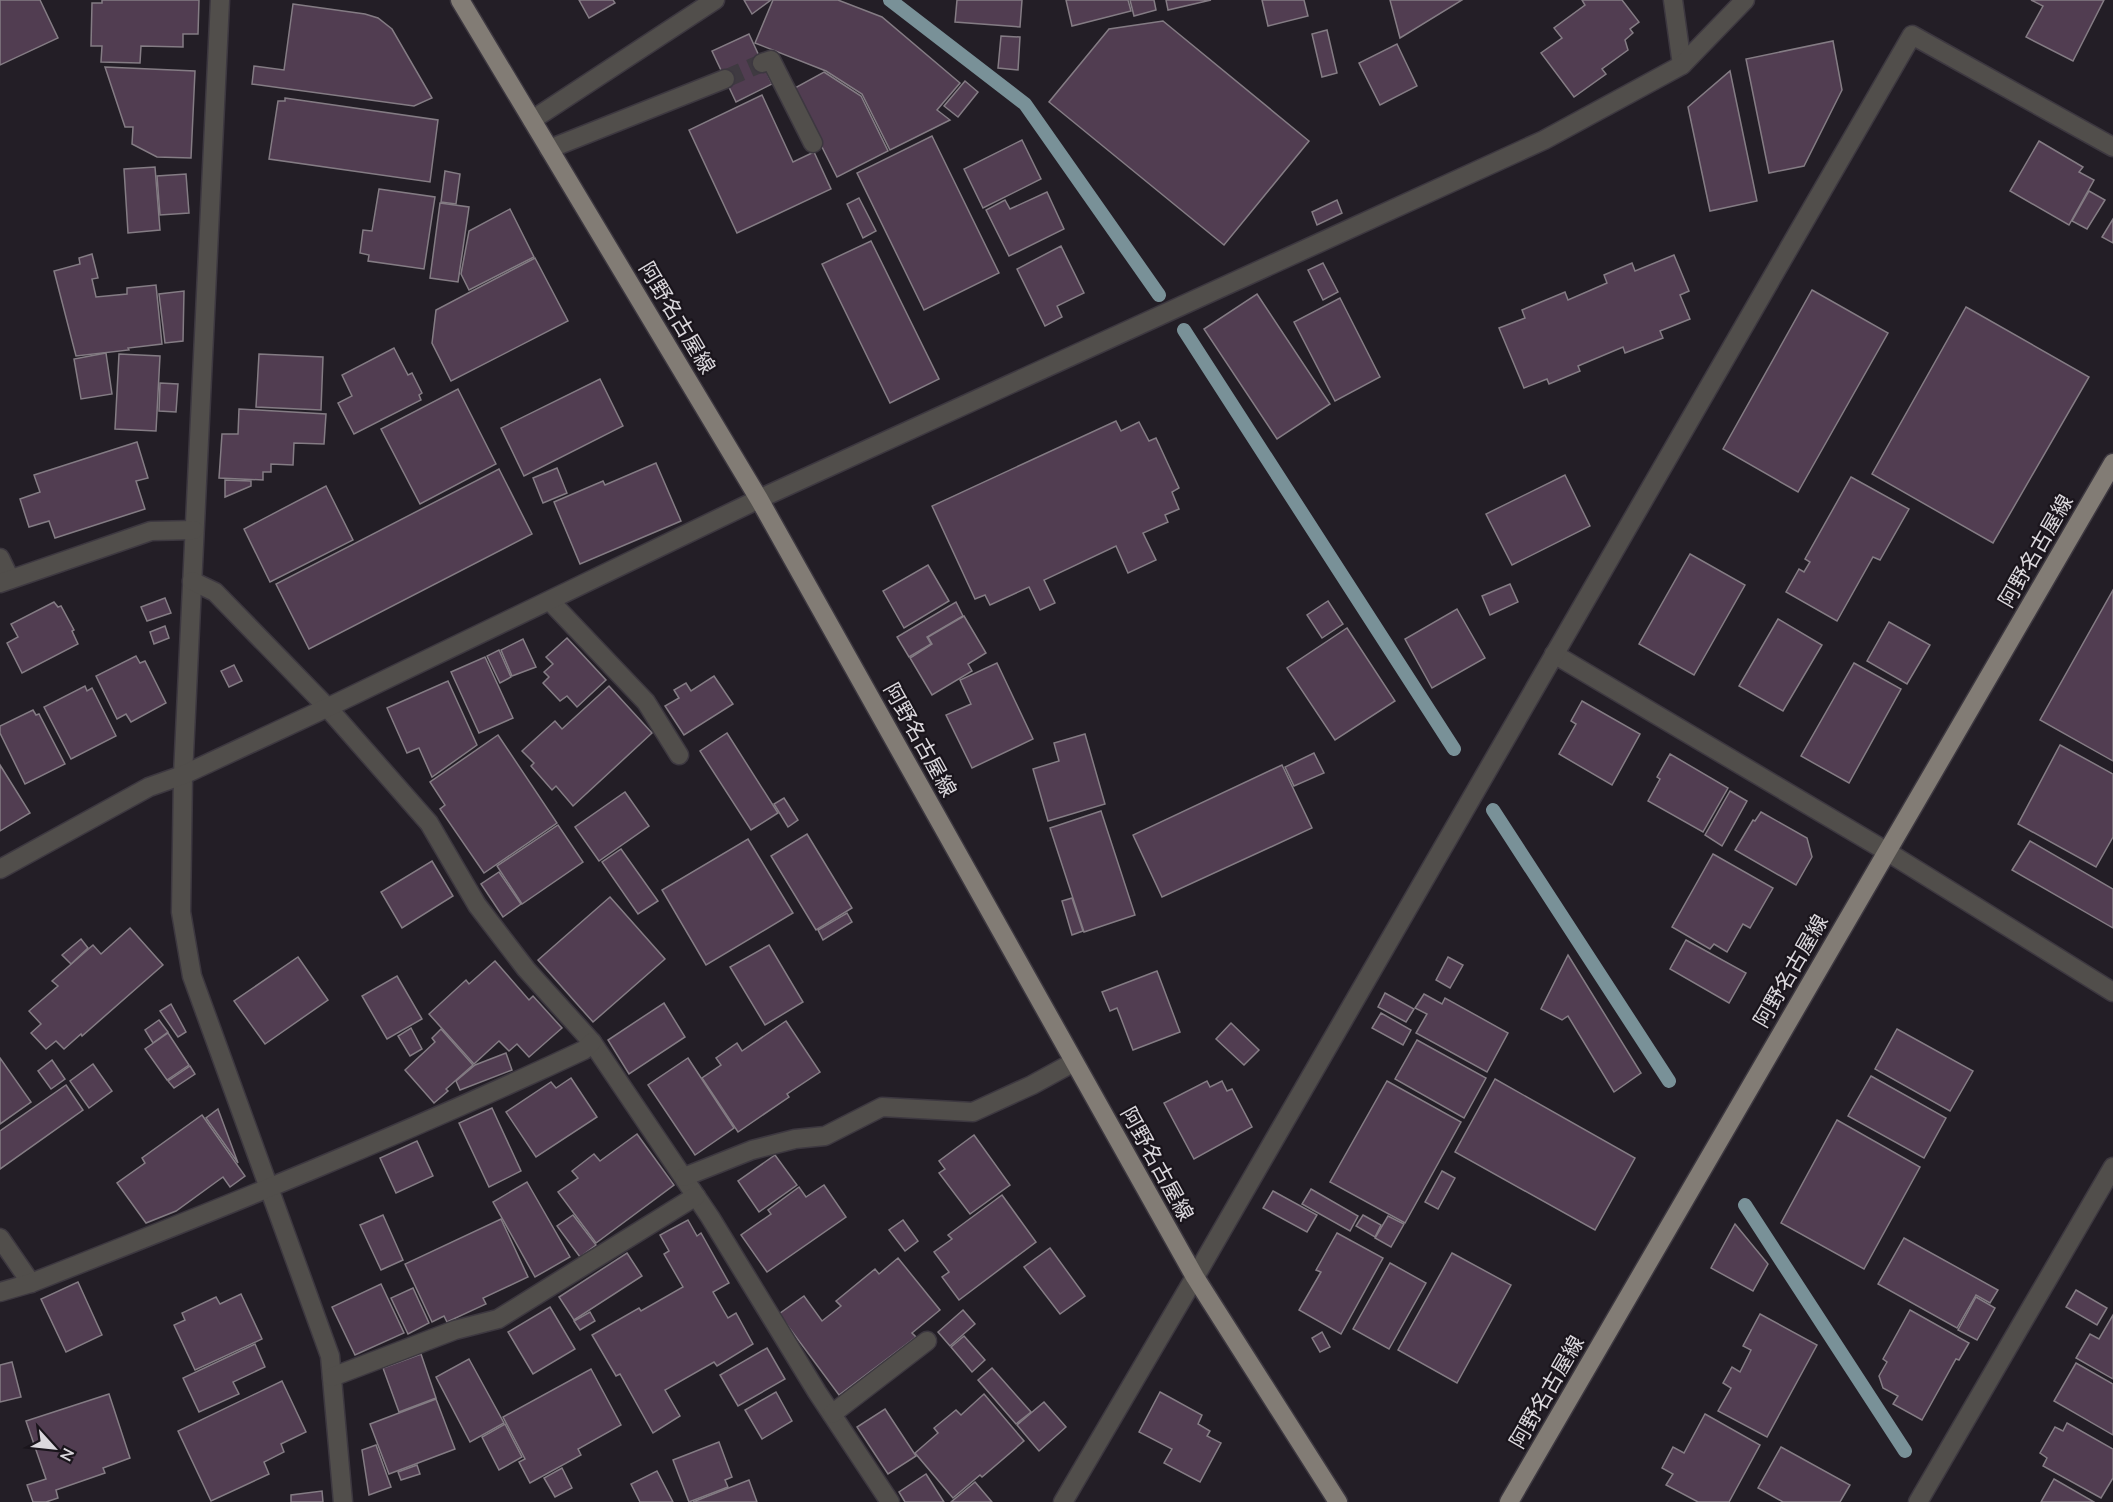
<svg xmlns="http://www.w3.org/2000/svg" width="2113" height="1502" font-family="'Nunito Sans','Noto Sans JP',sans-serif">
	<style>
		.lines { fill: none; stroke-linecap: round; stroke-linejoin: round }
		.stream { stroke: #799198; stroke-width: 14 }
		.building { fill: #513d51; stroke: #847c84; stroke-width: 1.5 }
		.minor-tunnel { stroke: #3f3a41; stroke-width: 18; stroke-dasharray: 18 9; stroke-linecap: butt }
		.minor-casing { stroke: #3d3840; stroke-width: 21 }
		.major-casing { stroke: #3d3840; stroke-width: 21 }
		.minor { stroke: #514e4b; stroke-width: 18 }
		.major { stroke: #827c75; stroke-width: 18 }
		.labels { text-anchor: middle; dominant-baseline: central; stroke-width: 4.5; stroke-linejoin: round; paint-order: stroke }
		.street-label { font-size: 21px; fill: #dbd8dd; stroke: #1a151c }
	</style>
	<rect width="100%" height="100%" fill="#231e26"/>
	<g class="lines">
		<g class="stream">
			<polyline points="890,0 1025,104 1159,295"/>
			<polyline points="1184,330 1454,749"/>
			<polyline points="1493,810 1669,1081"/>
			<polyline points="1745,1205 1905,1451"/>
		</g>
	</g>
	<g class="building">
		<polygon points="0,0 40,0 58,38 0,65"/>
		<polygon points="102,0 199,0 198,34 183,34 183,47 141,46 140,63 101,62 102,46 91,46 92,3 102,3"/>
		<polygon points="579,0 613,0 615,3 589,18"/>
		<polygon points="744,0 771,0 752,14"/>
		<polygon points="773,0 838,0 882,17 960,83 937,110 950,120 890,150 862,94 826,71 755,43"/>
		<polygon points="957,0 1022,0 1020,27 955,22"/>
		<polygon points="1066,0 1128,0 1131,11 1072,26"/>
		<polygon points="1130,0 1154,0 1156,10 1134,16"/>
		<polygon points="1166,0 1211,0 1168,10"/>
		<polygon points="1262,0 1304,0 1308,16 1268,26"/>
		<polygon points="1390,0 1462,0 1400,38"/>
		<polygon points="1582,0 1622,0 1639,22 1630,29 1633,33 1625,40 1628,50 1602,69 1606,74 1574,97 1541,53 1562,38 1554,28 1585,5"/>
		<polygon points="2031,0 2104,0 2073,61 2026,37 2043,6"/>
		<polygon points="293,4 365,14 378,18 392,29 432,98 414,106 252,84 254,66 284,70"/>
		<polygon points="1163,21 1309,141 1224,245 1049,102 1109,29"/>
		<polygon points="1327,30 1337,73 1322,77 1312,34"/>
		<polygon points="749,34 772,84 736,102 712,51"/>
		<polygon points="1001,36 1020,37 1018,70 998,68"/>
		<polygon points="1833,41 1842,90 1804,166 1769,173 1746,59"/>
		<polygon points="1397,44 1417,86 1380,105 1359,63"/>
		<polygon points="105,67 195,71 191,158 157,157 132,144 133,127 125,127"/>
		<polygon points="1730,71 1757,201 1710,211 1688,107"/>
		<polygon points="824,72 861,96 888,151 837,177 793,89"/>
		<polygon points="965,81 978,92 958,117 944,106"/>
		<polygon points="762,95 793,162 814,152 831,189 737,233 689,130"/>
		<polygon points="285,98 438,120 430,182 269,159 278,101 285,101"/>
		<polygon points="932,136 999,273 924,310 857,173"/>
		<polygon points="1022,140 1041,179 983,208 964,169"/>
		<polygon points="2039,141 2083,167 2079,172 2094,180 2069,225 2010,191"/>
		<polygon points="155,167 160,230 128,233 124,169"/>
		<polygon points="445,171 460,174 456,204 441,202"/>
		<polygon points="186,174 189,213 160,215 157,176"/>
		<polygon points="379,189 435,197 424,269 368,261 369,255 360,253 363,230 372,231"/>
		<polygon points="2089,191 2105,200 2087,229 2072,221"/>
		<polygon points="1047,192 1064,229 1009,256 986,210 1005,200 1010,209"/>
		<polygon points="859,198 876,231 863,238 847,204"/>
		<polygon points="1337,200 1342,213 1317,225 1312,212"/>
		<polygon points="440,203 469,207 458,282 430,278"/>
		<polygon points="510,209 534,257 469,290 461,274 469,231"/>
		<polygon points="2113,219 2113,243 2102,237"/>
		<polygon points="871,241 939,379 890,403 822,264"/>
		<polygon points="1061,246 1084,293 1057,306 1062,317 1045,326 1017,269"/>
		<polygon points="92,254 98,278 92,279 96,297 127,294 127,288 156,285 162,344 128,348 129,350 76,356 54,271 80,264 79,258"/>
		<polygon points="1674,255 1689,291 1680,295 1690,319 1660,331 1663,338 1625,353 1623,347 1578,366 1580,371 1549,384 1547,379 1524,388 1499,328 1525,318 1522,310 1565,292 1568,300 1607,283 1604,275 1632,263 1635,271"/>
		<polygon points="535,258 568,321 451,381 432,343 436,310"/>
		<polygon points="1323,263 1338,292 1323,300 1308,270"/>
		<polygon points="1812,290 1888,333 1798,492 1723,449"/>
		<polygon points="184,291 183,341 165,343 159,294"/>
		<polygon points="1257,294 1330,404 1277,439 1204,329"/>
		<polygon points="1340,298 1380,377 1335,401 1294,322"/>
		<polygon points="1966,307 2089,377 1993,543 1872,474"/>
		<polygon points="394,348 408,375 412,373 422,393 419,395 421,400 354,434 338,403 352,396 342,375"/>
		<polygon points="106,353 112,394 81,399 74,359"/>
		<polygon points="119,354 160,356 156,431 115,429"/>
		<polygon points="259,354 323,357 321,410 256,407"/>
		<polygon points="600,379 623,426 524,476 501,428"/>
		<polygon points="160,383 178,384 176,412 159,411"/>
		<polygon points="458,389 496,464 420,504 381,429"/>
		<polygon points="239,409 326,414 324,444 294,443 293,465 271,464 271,472 263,472 263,480 219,478 222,434 238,434"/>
		<polygon points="1116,421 1121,431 1139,422 1149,441 1156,438 1179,488 1172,492 1179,509 1165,515 1168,522 1143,533 1156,560 1128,573 1116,546 1044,580 1055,603 1040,610 1029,587 990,605 985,595 975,599 932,506"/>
		<polygon points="137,442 148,478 136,481 145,509 55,538 49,521 29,527 20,499 40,492 34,475"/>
		<polygon points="656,463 681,521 580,564 554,502 603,481 605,485"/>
		<polygon points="557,468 567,493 543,503 533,478"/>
		<polygon points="499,469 532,534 309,649 276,584"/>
		<polygon points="1565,475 1590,526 1512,565 1486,514"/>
		<polygon points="1851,477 1909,509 1880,560 1873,557 1837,621 1786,592 1799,569 1804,572 1810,562 1805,559"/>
		<polygon points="225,480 251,481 251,486 225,497"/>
		<polygon points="326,486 353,540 270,582 244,529"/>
		<polygon points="1690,554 1745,585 1694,675 1639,644"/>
		<polygon points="928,565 949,601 904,628 883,591"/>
		<polygon points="1510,584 1518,602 1490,615 1482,596"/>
		<polygon points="2113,590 2113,761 2040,720"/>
		<polygon points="165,598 171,613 147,621 141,607"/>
		<polygon points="1328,601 1343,624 1322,638 1307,615"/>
		<polygon points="54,602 58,607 61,606 74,630 72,631 78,644 22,673 7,643 18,637 11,624"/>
		<polygon points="956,602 963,616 927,637 931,644 909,657 897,637"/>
		<polygon points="1457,609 1485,658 1432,688 1405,639"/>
		<polygon points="964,616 986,653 968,664 972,671 932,695 910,658 932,644 928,637"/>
		<polygon points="1778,619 1822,645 1783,711 1739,686"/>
		<polygon points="1889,622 1930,645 1907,684 1867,661"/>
		<polygon points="165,626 169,638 154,644 150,632"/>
		<polygon points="1347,628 1395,701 1335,740 1287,668"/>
		<polygon points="567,638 606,680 577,707 567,696 560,701 543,683 549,677 544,672 553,664 546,657"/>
		<polygon points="523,639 536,667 512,676 501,650"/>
		<polygon points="499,650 511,677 500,683 487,656"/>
		<polygon points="136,656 140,663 145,661 166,703 131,722 126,714 117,719 96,676"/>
		<polygon points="485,657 513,718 479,733 451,672"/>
		<polygon points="997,663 1033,739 972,768 946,715 971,704 960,680"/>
		<polygon points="1854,663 1901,689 1849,783 1801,756"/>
		<polygon points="234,665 242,681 229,687 221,671"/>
		<polygon points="714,676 733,704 684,735 665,706 679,698 674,690 686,683 691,691"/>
		<polygon points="448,681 477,745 432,777 419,748 407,753 387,708"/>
		<polygon points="85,686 87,691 92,688 116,736 71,759 44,707"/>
		<polygon points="609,686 652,733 573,806 556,786 552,790 531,766 534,763 522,751 555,721 562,729"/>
		<polygon points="1582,701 1640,734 1612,785 1559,754 1576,724 1571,721"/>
		<polygon points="33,710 36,715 39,714 65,764 25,784 0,733 0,726"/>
		<polygon points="727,733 778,813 751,830 700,751"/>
		<polygon points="1085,734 1105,804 1048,821 1033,769 1059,761 1054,743"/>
		<polygon points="498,735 557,823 484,873 440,809 445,805 430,782"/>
		<polygon points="2060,745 2113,774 2113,837 2096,867 2018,824"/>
		<polygon points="1314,753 1324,773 1294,786 1285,767"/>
		<polygon points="1670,754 1728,788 1703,832 1648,801 1660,779 1657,777"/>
		<polygon points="0,765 30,813 0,831"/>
		<polygon points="1282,765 1312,828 1162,897 1133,835"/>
		<polygon points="1730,791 1747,801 1722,846 1705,835"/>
		<polygon points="625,792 649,826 599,861 575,827"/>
		<polygon points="784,798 798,820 788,827 774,804"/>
		<polygon points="1101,811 1135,915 1084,932 1050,828"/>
		<polygon points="1761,812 1807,838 1812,857 1796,885 1735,850 1753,820 1755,821"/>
		<polygon points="558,825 583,862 522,904 497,866"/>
		<polygon points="807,834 852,908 816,930 771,856"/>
		<polygon points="748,839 793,913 706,965 662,890"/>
		<polygon points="2030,841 2113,889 2113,928 2012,870"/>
		<polygon points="621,849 658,901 638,914 602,862"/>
		<polygon points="1713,854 1773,888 1750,928 1743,924 1727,952 1714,944 1710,949 1672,927"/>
		<polygon points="432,861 453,896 402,928 381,892"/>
		<polygon points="499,872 521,904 503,917 481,884"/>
		<polygon points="610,897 665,959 593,1022 538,960"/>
		<polygon points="1072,898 1083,931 1072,935 1062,901"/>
		<polygon points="847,913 852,922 823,940 818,930"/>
		<polygon points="130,928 163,965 82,1036 81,1034 64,1049 56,1041 46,1049 31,1033 41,1024 29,1011 58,986 52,981 93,945 101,954"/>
		<polygon points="81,939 88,948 71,964 62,955"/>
		<polygon points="1686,940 1746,973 1729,1003 1670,969"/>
		<polygon points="769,945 803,1002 765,1025 730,967"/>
		<polygon points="1568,955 1641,1073 1614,1092 1568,1016 1562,1020 1541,1009"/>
		<polygon points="298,957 328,1000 265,1044 234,1001"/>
		<polygon points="1448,957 1463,965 1450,988 1436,980"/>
		<polygon points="495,961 529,1000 533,996 562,1028 529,1057 517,1044 509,1051 499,1041 474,1064 429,1014 466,980 469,984"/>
		<polygon points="1157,971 1180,1032 1133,1050 1117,1008 1110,1011 1102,992"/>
		<polygon points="397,976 422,1019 387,1039 362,996"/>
		<polygon points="1385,993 1414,1009 1406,1022 1378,1007"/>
		<polygon points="1424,994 1442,1004 1445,998 1508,1033 1487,1072 1416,1033 1427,1014 1415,1008"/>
		<polygon points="664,1003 685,1037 629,1074 608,1040"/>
		<polygon points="171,1004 186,1032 178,1037 160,1011"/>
		<polygon points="1381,1013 1411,1030 1403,1045 1372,1028"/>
		<polygon points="159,1020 168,1032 153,1043 145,1030"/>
		<polygon points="786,1021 820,1072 787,1094 789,1097 738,1132 702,1078 721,1065 716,1058 737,1043 742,1051"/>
		<polygon points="1231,1023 1259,1050 1244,1065 1216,1039"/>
		<polygon points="411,1028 422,1049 410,1056 398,1036"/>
		<polygon points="441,1029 473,1065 446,1089 448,1091 434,1103 405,1070 435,1042 432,1038"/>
		<polygon points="1897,1029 1973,1071 1950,1111 1875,1069"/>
		<polygon points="168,1033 189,1065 167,1080 145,1049"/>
		<polygon points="1417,1040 1486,1078 1464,1118 1395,1079"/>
		<polygon points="506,1053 512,1070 460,1090 456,1081 475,1065"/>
		<polygon points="0,1058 31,1102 0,1124"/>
		<polygon points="688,1058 734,1128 695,1155 648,1085"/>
		<polygon points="52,1060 65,1079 51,1089 38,1071"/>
		<polygon points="93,1064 112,1091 89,1108 70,1081"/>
		<polygon points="190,1066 195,1074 174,1088 168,1081"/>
		<polygon points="1871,1076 1946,1118 1924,1158 1848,1116"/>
		<polygon points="571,1078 597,1117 536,1157 506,1112 551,1082 556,1088"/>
		<polygon points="1495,1079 1635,1158 1595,1230 1455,1152"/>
		<polygon points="1207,1081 1210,1087 1222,1081 1227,1091 1232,1089 1252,1127 1194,1159 1164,1103"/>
		<polygon points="1387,1081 1461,1122 1405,1223 1330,1182"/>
		<polygon points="66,1085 83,1110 0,1169 0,1131"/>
		<polygon points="492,1108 521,1171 489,1187 459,1123"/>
		<polygon points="218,1109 238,1163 206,1118"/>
		<polygon points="202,1115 245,1176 230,1187 223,1177 176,1211 146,1223 117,1183 145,1163 142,1158"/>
		<polygon points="1837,1120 1920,1167 1864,1269 1781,1223"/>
		<polygon points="637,1134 674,1185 596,1243 558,1192 578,1178 572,1171 594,1154 600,1161"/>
		<polygon points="974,1135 1010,1185 970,1214 939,1173 945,1169 939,1161"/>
		<polygon points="417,1141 433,1176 396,1193 380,1158"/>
		<polygon points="775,1155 797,1185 759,1212 738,1181"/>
		<polygon points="1442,1171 1455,1178 1438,1209 1425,1202"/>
		<polygon points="527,1182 570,1257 535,1277 493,1202"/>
		<polygon points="824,1185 846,1217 767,1272 741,1235 771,1214 768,1210 799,1187 806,1197"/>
		<polygon points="1311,1189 1358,1216 1350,1231 1302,1204"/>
		<polygon points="1273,1191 1317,1215 1307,1232 1263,1208"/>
		<polygon points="1002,1195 1036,1242 959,1300 942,1277 949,1272 934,1252 952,1239 948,1235"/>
		<polygon points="383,1215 403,1260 381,1270 360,1225"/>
		<polygon points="573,1215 596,1245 580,1257 557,1226"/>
		<polygon points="1363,1215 1381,1225 1375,1237 1356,1226"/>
		<polygon points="1388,1216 1404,1224 1391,1247 1375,1238"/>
		<polygon points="501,1219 528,1277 483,1298 486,1304 447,1322 444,1316 432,1322 405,1264"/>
		<polygon points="688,1220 697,1236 701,1233 729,1283 713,1292 728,1318 736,1313 753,1344 717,1366 714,1362 665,1390 680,1416 653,1433 620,1374 616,1376 592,1335 639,1308 641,1311 683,1287 664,1254 669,1251 660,1235"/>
		<polygon points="903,1220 918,1241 905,1251 889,1230"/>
		<polygon points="1735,1224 1768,1264 1753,1291 1711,1268"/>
		<polygon points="1337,1233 1383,1258 1341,1334 1299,1310 1321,1272 1316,1270"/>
		<polygon points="1904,1238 1998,1290 1990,1303 1976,1295 1957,1328 1878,1284"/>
		<polygon points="1050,1248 1085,1296 1060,1314 1024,1267"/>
		<polygon points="627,1253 642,1276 574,1320 559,1297"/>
		<polygon points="1452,1253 1511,1285 1457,1383 1398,1350"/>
		<polygon points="898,1258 940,1310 912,1333 916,1337 839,1395 779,1314 804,1296 822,1321 841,1306 836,1301 875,1269 879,1274"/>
		<polygon points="1390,1263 1426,1283 1389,1349 1353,1329"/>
		<polygon points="78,1282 102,1335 66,1352 41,1299"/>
		<polygon points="381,1284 404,1333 355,1355 332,1307"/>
		<polygon points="413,1288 429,1323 408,1334 391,1298"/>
		<polygon points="2076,1290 2107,1308 2097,1325 2066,1307"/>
		<polygon points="241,1294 262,1339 195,1370 174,1325 185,1320 182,1313 216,1297 220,1304"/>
		<polygon points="1976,1297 1995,1308 1977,1340 1958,1330"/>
		<polygon points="550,1307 575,1349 533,1374 508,1332"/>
		<polygon points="963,1310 975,1324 950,1346 938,1332"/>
		<polygon points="1910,1310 1969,1343 1959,1360 1956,1359 1922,1420 1893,1404 1898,1396 1883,1388 1879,1376 1887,1362 1883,1359"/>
		<polygon points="590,1312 595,1321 580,1330 574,1321"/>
		<polygon points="1760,1314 1817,1345 1767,1437 1718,1411 1731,1388 1723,1383 1732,1367 1740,1372 1751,1350 1743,1346"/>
		<polygon points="2113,1315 2113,1379 2076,1358 2090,1334 2099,1339"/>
		<polygon points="1322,1332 1330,1347 1320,1352 1312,1338"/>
		<polygon points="964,1336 985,1360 972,1372 951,1347"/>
		<polygon points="255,1344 265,1367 233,1382 239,1394 199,1412 183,1378"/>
		<polygon points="767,1348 785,1379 738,1406 720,1375"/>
		<polygon points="421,1354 436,1398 399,1412 383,1368"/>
		<polygon points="469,1359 504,1423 470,1442 436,1377"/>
		<polygon points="12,1362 21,1397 0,1402 0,1365"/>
		<polygon points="2076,1363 2113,1384 2113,1435 2054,1401"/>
		<polygon points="992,1368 1031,1412 1016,1424 978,1380"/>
		<polygon points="591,1369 621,1425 578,1449 581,1455 530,1483 519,1462 525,1459 503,1417"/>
		<polygon points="282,1381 306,1432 281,1444 284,1452 264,1462 269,1474 211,1501 178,1431"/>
		<polygon points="776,1392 792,1421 762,1439 745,1410"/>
		<polygon points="1160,1392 1202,1415 1198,1424 1210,1431 1207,1436 1221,1443 1200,1482 1164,1463 1172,1449 1139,1432"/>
		<polygon points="109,1394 130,1458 103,1468 105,1473 56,1490 58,1498 46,1502 33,1502 27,1485 46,1479 26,1421"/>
		<polygon points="984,1394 1024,1441 982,1477 980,1475 953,1498 915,1453 938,1433 934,1428 956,1410 961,1415"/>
		<polygon points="436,1399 455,1449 389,1474 370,1424"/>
		<polygon points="1044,1402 1066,1427 1039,1451 1017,1425"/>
		<polygon points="885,1409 916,1456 888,1474 857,1427"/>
		<polygon points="1705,1414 1760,1445 1729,1502 1698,1502 1666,1485 1673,1474 1662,1468 1673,1447 1684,1453"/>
		<polygon points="2067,1423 2113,1449 2113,1478 2101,1498 2043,1466 2047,1458 2040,1453 2055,1427 2063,1431"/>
		<polygon points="505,1424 522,1457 499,1470 482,1437"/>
		<polygon points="719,1442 732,1477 725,1480 728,1487 689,1502 673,1460"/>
		<polygon points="376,1445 391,1487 369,1495 362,1450"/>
		<polygon points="1781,1447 1850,1485 1840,1502 1783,1502 1758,1488"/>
		<polygon points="417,1465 420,1474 401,1480 398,1472"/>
		<polygon points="562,1468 572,1488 555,1497 544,1478"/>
		<polygon points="657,1471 673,1502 640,1502 631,1484"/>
		<polygon points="926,1474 944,1502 905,1502 899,1492"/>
		<polygon points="2054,1479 2094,1502 2041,1502"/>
		<polygon points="749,1480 757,1502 693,1502"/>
		<polygon points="975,1482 992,1502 951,1502"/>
		<polygon points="322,1491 323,1502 291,1502 291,1495"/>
	</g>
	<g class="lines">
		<polyline class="minor-tunnel" points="725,79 762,63"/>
		<defs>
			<g id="minor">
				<polyline points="220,0 183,775 181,912 192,976 330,1356 343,1502"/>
				<polyline points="1673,0 1682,65"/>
				<polyline points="762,63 771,60 813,143"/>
				<polyline points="532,120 715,0"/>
				<polyline points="549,149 725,79"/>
				<polyline points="0,558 10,579"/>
				<polyline points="192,581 215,592 327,707 429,823 477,905 526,969 592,1042 710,1217 817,1392 890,1502"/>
				<polyline points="0,583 151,531 194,530"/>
				<polyline points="550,601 646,702 679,755"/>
				<polyline points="1554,654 1886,851 2113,992"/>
				<polyline points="0,869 149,787 183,775 337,703 759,499 1544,140 1682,65 1745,0"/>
				<polyline points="684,1177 752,1150 795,1139 825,1136 882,1107 973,1112 1032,1085 1074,1062"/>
				<polyline points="0,1238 31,1283"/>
				<path d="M0 1292 31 1283C217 1210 403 1135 584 1050L592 1042"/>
				<polyline points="332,1377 455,1330 498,1319 696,1196"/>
				<polyline points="832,1414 927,1341"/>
				<polyline points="1063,1502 1195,1277 1912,35 2113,147"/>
				<polyline points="1918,1502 2113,1167"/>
			</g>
			<g id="major">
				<polyline points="460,0 759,499 1195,1277 1338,1502"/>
				<polyline points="1509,1502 2113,463"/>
			</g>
		</defs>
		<use href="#minor" class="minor-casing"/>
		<use href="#major" class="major-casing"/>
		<use href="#minor" class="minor"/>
		<use href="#major" class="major"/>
	</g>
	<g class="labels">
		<g class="street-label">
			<text transform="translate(677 318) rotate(59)">阿野名古屋線</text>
			<text transform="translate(2036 551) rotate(-60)">阿野名古屋線</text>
			<text transform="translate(920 740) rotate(61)">阿野名古屋線</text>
			<text transform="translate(1791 971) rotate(-60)">阿野名古屋線</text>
			<text transform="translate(1157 1164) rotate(61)">阿野名古屋線</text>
			<text transform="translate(1547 1392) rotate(-60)">阿野名古屋線</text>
		</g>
	</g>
	<g transform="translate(54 1448) rotate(117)" stroke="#1a151c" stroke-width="4.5" paint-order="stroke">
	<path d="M0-4.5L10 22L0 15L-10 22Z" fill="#dbd8dd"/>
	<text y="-9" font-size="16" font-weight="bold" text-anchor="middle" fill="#dbd8dd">N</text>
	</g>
</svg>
